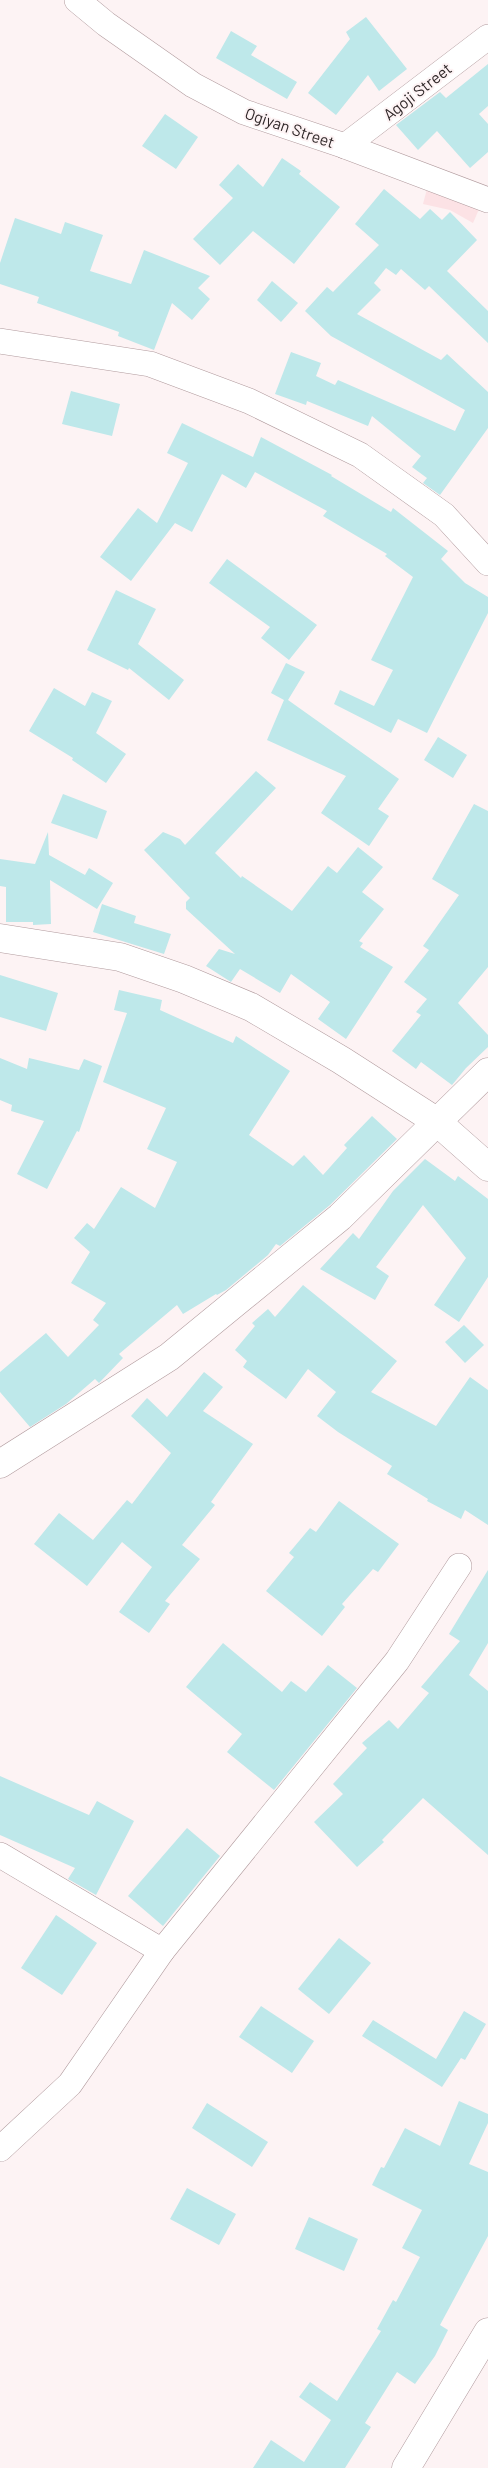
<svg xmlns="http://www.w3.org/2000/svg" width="488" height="2468" font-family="Barlow,sans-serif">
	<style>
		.built { fill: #fce2e5 }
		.building { fill: #bee8ea }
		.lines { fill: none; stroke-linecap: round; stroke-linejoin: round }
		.minor-casing { stroke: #b19b9e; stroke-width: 26 }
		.tertiary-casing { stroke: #b19b9e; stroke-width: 29 }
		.secondary-casing { stroke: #b19b9e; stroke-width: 29 }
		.minor { stroke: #fff; stroke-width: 25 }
		.tertiary { stroke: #fff; stroke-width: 28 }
		.secondary { stroke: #fff; stroke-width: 28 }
		.labels { text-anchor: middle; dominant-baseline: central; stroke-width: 4; stroke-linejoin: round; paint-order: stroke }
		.street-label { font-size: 16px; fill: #2f2728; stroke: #fdf3f4 }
	</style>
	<rect width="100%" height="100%" fill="#fdf3f4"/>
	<polygon class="built" points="427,189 480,207 473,223 450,210 423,204"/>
	<g class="building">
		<polygon points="366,17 407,69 379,91 368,75 336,115 308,93 350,39 346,32"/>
		<polygon points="231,31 257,46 251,55 297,82 287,99 216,58"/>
		<polygon points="488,64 488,106 479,114 488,124 488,152 470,168 437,131 418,150 396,125 440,92 446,98"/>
		<polygon points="165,114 198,137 176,169 142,146"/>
		<polygon points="282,158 301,171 299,174 340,207 294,264 253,231 220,265 193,239 233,198 219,185 238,164 263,187"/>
		<polygon points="384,189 420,219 430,209 442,220 450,212 477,240 447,271 488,311 488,343 429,286 425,290 401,269 396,275 386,268 374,283 381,290 357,314 441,360 447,354 488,392 488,428 440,495 423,483 427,478 412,467 421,456 372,416 368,426 307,401 306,405 275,394 291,352 321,363 316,376 335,385 338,380 455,431 465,410 331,336 305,311 327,287 333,292 379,245 355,224"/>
		<polygon points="15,218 61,234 65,222 103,235 90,271 131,284 144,250 210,276 198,288 210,299 192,320 172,303 154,350 118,336 119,332 37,303 39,297 0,284 0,263"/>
		<polygon points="272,281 298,303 281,322 257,300"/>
		<polygon points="71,391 120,404 112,436 62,424"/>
		<polygon points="182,423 253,457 261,437 332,475 331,476 391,512 393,508 448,551 441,559 465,583 488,597 488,613 427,733 398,719 391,733 334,704 340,690 374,706 393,670 371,660 413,577 385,556 387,554 323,516 327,511 255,472 246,488 222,474 192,532 175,523 131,581 100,557 138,508 157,523 188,463 167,453"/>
		<polygon points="227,559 317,625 289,660 261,638 270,627 209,583"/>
		<polygon points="116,590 156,609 138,644 184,680 169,700 129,668 128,670 87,650"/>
		<polygon points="286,663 305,672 288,700 399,779 378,809 389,816 369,846 321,813 346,776 267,740 284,700 271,693"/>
		<polygon points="54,688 85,706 92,692 112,701 96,733 126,754 106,783 72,760 73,758 29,731"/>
		<polygon points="438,737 467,755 453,778 424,760"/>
		<polygon points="256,771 276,788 215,853 241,878 242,876 292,911 328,866 337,873 358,847 383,867 362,892 384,909 359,941 363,943 360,947 393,967 346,1039 318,1019 330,1002 291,974 280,993 240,969 231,982 206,966 219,949 235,954 186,909 186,902 190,898 144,850 163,832 180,839 185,845"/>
		<polygon points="63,794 107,811 97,839 51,823"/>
		<polygon points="474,804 488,811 488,967 458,1003 488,1035 488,1047 466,1068 452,1085 421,1062 416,1069 392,1051 421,1015 416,1012 427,999 404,982 429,950 423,946 459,895 432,879"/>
		<polygon points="48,832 49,855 85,875 89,868 113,883 97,909 50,880 51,924 33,925 33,922 6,922 6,887 0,886 0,859 35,864"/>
		<polygon points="102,904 136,916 134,923 171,934 164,954 93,932"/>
		<polygon points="0,975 58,993 46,1031 0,1017"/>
		<polygon points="119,990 162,1000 160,1010 233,1043 236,1036 290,1071 249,1135 293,1166 304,1155 323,1175 347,1148 344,1145 372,1116 397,1139 330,1205 280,1246 276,1244 268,1255 226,1290 217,1295 216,1294 183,1314 177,1305 119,1354 123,1358 99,1383 95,1379 66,1404 30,1427 0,1392 0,1372 46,1333 68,1357 99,1325 93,1320 106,1303 71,1283 90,1252 74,1238 87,1223 94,1229 121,1187 155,1208 177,1162 147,1149 166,1108 103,1082 127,1013 114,1010"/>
		<polygon points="0,1058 27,1069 29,1058 79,1070 84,1059 102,1066 79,1132 77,1131 47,1189 17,1174 44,1121 11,1111 12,1105 0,1100"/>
		<polygon points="425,1159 455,1181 458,1176 488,1199 488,1277 459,1322 434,1305 466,1258 423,1205 376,1267 389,1276 375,1300 320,1269 353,1233 359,1239 393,1191"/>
		<polygon points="303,1285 397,1361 371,1392 436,1426 470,1377 488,1390 488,1525 465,1510 461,1519 427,1501 428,1499 387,1474 392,1466 338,1432 317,1416 336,1392 308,1369 286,1399 243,1367 247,1361 235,1350 255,1326 252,1323 268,1309 275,1317"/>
		<polygon points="464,1325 484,1345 465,1363 445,1342"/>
		<polygon points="204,1372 223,1387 203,1411 253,1444 211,1502 215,1505 182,1545 200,1559 165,1601 170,1604 149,1633 119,1612 152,1567 122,1542 87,1586 34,1544 59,1513 93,1540 127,1500 132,1504 171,1453 131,1416 147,1398 167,1417"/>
		<polygon points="339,1501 399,1544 378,1572 373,1569 342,1604 345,1607 322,1636 266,1591 294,1557 289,1553 310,1528 316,1532"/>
		<polygon points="488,1570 488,1643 469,1675 488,1691 488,1855 423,1798 382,1840 384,1842 357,1867 314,1822 343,1794 333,1784 367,1748 362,1743 389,1720 398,1729 429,1693 421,1687 460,1641 449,1634"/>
		<polygon points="223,1643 282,1692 291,1681 306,1692 328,1665 357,1688 274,1790 227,1752 242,1734 186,1687"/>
		<polygon points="0,1776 89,1815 97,1801 134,1821 96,1895 68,1879 75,1868 0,1835"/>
		<polygon points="187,1828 220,1856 163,1926 128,1896"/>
		<polygon points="56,1915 97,1943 62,1995 21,1968"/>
		<polygon points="339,1938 371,1963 329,2014 298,1989"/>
		<polygon points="261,2006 314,2041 292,2073 239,2037"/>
		<polygon points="464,2011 486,2024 465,2060 461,2058 442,2087 362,2036 373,2020 436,2059"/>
		<polygon points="459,2101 488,2114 488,2123 469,2164 488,2172 488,2236 440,2325 448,2330 435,2356 415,2384 397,2372 365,2423 371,2427 345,2468 253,2468 271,2440 304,2462 331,2420 299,2397 310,2382 337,2401 381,2331 377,2329 393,2300 396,2302 420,2257 402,2248 422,2210 372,2185 381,2167 384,2168 405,2128 440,2146"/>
		<polygon points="207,2103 268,2142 252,2167 192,2128"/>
		<polygon points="187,2188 236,2214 219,2245 170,2219"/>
		<polygon points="309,2217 358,2239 344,2271 295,2249"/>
	</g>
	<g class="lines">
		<defs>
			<g id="minor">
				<polyline points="77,0 106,24 193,85 244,112 345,146 488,200"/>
				<polyline points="345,146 488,37"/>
				<polyline points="0,341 150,364 249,401 360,455 444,515 488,563"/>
				<polyline points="0,1855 162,1951"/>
				<polyline points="0,2149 70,2084 162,1951 397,1661 459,1566"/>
			</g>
			<polyline id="tertiary" points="0,938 120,957 184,979 251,1007 341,1060 436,1121 488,1167"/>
			<g id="secondary">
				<polyline points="0,1464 169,1357 340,1217 488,1072"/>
				<polyline points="406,2468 488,2332"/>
			</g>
		</defs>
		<use href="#minor" class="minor-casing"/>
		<use href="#tertiary" class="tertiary-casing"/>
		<use href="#secondary" class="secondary-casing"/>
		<use href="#minor" class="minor"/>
		<use href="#tertiary" class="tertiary"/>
		<use href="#secondary" class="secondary"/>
	</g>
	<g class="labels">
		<g class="street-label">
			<text transform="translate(417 91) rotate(-38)">Agoji Street</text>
			<text transform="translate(290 127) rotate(19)">Ogiyan Street</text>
		</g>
	</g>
</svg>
